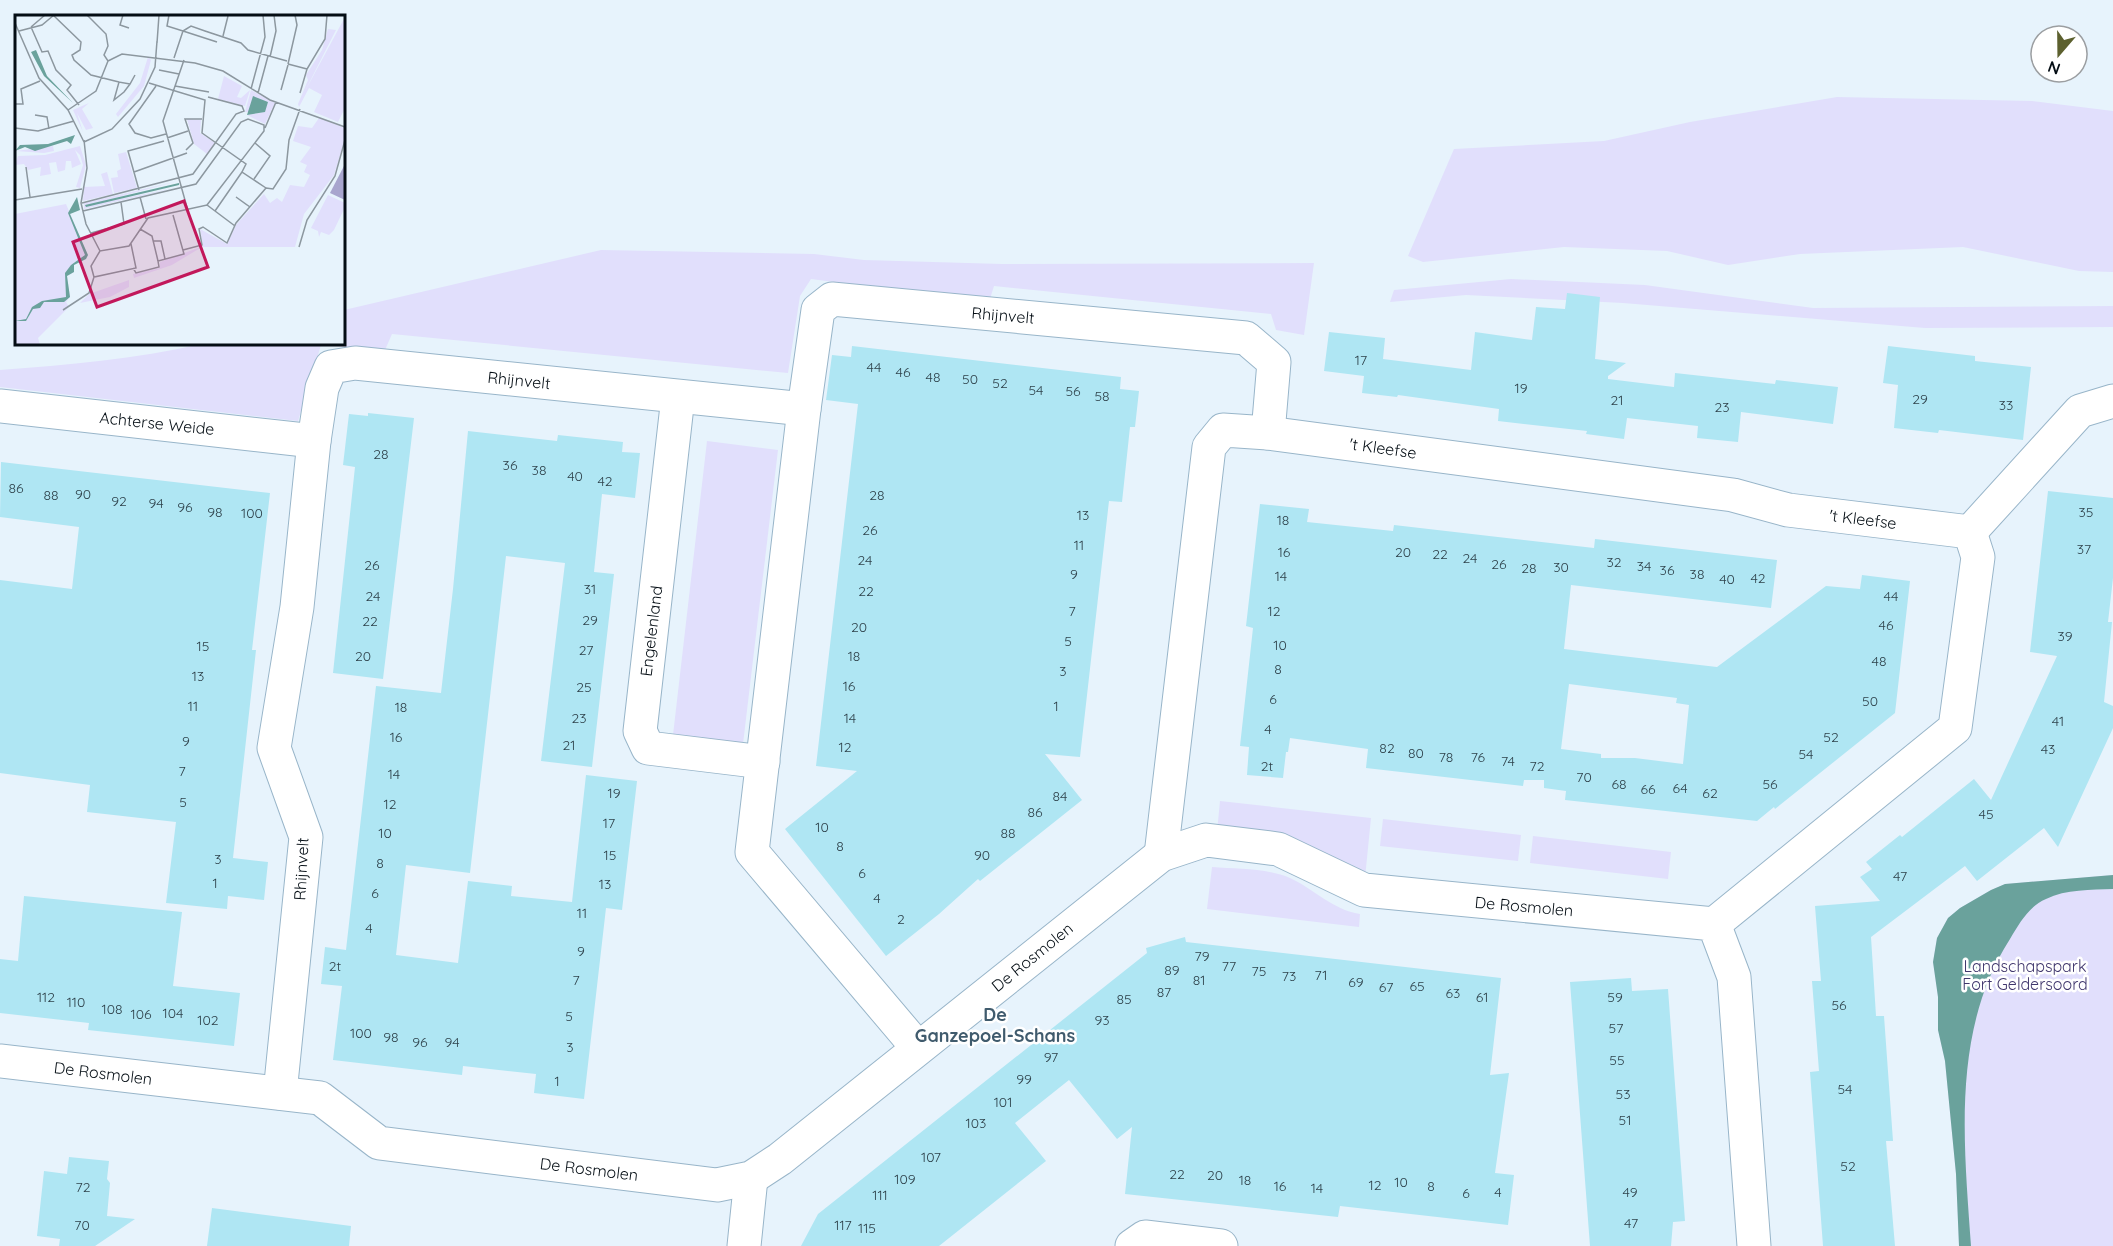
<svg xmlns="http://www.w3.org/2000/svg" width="2113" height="1246" font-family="Quicksand,sans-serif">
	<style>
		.green { fill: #e1dffc }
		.water { fill: #6aa29c }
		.building { fill: #afe6f3; fill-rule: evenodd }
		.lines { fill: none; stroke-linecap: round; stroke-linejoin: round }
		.street-casing { stroke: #98b5c9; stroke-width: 35 }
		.street { stroke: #fff; stroke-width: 33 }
		.labels { text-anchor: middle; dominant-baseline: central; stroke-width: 5; stroke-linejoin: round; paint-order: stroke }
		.number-label { font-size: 14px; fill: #2f434c }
		.street-label { font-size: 16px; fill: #040d14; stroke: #fff }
		.park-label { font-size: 16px; fill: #40376d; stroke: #fff }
		.neighbourhood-label { font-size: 18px; font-weight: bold; fill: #405b6d; stroke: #fff }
		.inset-road { fill: none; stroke: #8c979f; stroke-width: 1.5 }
		.view { fill: #c2185b; fill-opacity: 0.15; stroke: #c2185b; stroke-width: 3 }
		.inset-edge { fill: none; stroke: #040d14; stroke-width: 3 }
	</style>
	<rect width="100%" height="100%" fill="#e7f3fc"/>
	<g class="green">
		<polygon points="1837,97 2032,101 2113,111 2113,272 2079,271 1963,247 1800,254 1728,265 1667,251 1564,247 1423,262 1408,256 1454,149 1604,141 1690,122"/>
		<path d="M601 250 814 254 864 260 1002 264 1314 263 1304 335 1276 330 1271 314 994 286 989 302 811 279 800 296 788 373 392 334 385 350 321 345 298 421 0 387V370C67 365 136 359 201 344H344V310Z"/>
		<polygon points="1511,279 1645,285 1813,308 2113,306 2113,327 1925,328 1623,303 1466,295 1390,302 1394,290"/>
		<polygon points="707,441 778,450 743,744 673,735"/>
		<polygon points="1220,801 1371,818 1365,878 1217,832"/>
		<polygon points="1383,819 1521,835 1518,861 1380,846"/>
		<polygon points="1533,836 1671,852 1668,879 1530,863"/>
		<path d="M1212 867C1237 869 1267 868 1290 878 1314 889 1333 910 1360 914L1359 927 1207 909Z"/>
		<polygon points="2113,875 2113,1246 1959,1246 1956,1174 1945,1061 1938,1030 1938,997 1933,962 1937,938 1948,918 1960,908 1991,890 2005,884"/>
	</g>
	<path class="water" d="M2113 875V889C2091 890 2066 889 2046 899 2029 906 2019 924 2010 939 1951 1030 1964 1144 1971 1246H1959L1956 1174 1945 1061 1938 1030V997L1933 962 1937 938 1948 918 1960 908 1991 890 2005 884Z"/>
	<g class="building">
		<polygon points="1567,293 1600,297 1595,359 1626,363 1608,376 1608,379 1674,387 1675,373 1775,384 1776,380 1838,387 1833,424 1741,412 1738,442 1697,438 1698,426 1627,418 1624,439 1586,434 1587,431 1498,421 1499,409 1398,395 1397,397 1362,393 1364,376 1324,371 1329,332 1385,338 1383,359 1471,370 1475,332 1532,340 1536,307 1565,309"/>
		<polygon points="852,346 1121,377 1120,389 1139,391 1135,427 1130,427 1122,502 1109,501 1080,757 1045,754 1082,800 980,881 978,879 939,914 886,956 785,829 857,771 816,766 858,404 826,400 832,355 851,357"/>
		<polygon points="1888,346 1975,356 1975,361 2031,367 2023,440 1939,430 1938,433 1894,428 1898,385 1883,383"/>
		<polygon points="368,413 414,418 383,679 333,673 355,467 343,465 349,414 368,416"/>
		<polygon points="468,431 557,441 558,435 623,442 622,452 640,453 635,498 602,494 594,572 614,574 592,767 541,761 565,563 506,556 470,873 406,865 396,955 458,963 468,881 512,886 511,896 572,902 586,775 637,781 622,910 606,908 584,1099 534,1093 536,1074 463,1066 462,1075 333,1060 342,986 321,984 325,947 346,950 376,686 441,693 453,589"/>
		<polygon points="1,462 270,493 252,650 256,650 233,858 268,862 264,900 228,896 227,909 166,903 176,822 87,812 90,785 0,773 0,580 72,589 79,527 0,517"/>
		<polygon points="2048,491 2113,498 2113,578 2108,622 2112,622 2104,702 2113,706 2113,728 2058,847 2044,828 1977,881 1965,866 1871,937 1876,1016 1884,1016 1893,1141 1886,1141 1895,1246 1823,1246 1810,1072 1819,1071 1812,981 1821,981 1815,906 1880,901 1860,877 1872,869 1866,862 1900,835 1902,837 1974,779 1991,800 2057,656 2030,652"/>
		<path d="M1260 504 1309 509 1307 522 1393 531 1394 525 1594 548 1595 539 1777 560 1771 608 1571 585 1564 649 1613 655 1717 667 1826 586 1860 589 1862 575 1910 581 1895 713 1775 809 1774 807 1757 821 1565 800 1566 791 1544 788V780H1524L1523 786 1366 768 1368 749 1290 738 1288 752H1286L1283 778 1247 775 1249 747 1240 746 1253 628 1246 626ZM1569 684 1677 698 1676 703 1689 705 1683 764 1635 758H1601V754L1561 749Z"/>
		<polygon points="24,896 182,912 173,986 240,993 234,1046 88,1030 89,1023 0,1013 0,959 18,961"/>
		<polygon points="1185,937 1186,942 1501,978 1490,1075 1509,1073 1495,1173 1514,1175 1508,1225 1340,1206 1338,1217 1125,1194 1132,1127 1117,1139 1069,1080 1015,1123 1046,1161 939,1246 801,1246 818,1214 1147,953 1146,948"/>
		<polygon points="1631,978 1632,991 1668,989 1685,1221 1673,1222 1671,1246 1590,1246 1570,982"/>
		<polygon points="69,1157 109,1161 107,1179 110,1183 107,1216 135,1219 95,1246 59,1246 60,1239 37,1236 44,1171 67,1174"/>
		<polygon points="212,1208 351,1226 349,1246 207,1246"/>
	</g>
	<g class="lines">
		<defs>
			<g id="street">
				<polyline points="678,397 640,731 648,748 763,762"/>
				<polyline points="0,406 314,441"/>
				<polyline points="804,409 752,852 918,1048"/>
				<polyline points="1970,532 2080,411 2113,401"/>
				<polyline points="1161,855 1209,447 1223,430 1268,433 1733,495 1788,510 1970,532 1978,557 1955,728 1714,924"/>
				<polyline points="0,1061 320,1098 379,1143 717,1185 751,1178 780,1159 1161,855 1206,840 1278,849 1364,890 1714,924 1734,977 1754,1246"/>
				<polyline points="280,1093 306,837 274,748 297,607 314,441 322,388 331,367 355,363 804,409 818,310 832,299 1246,338 1274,362 1268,433"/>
				<polyline points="744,1246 751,1178"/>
				<polyline points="1132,1246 1145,1237 1221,1246"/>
			</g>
		</defs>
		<use href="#street" class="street-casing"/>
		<use href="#street" class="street"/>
	</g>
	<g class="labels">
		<g class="number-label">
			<text x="1361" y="360">17</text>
			<text x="874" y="367">44</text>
			<text x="903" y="372">46</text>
			<text x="933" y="377">48</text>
			<text x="970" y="379">50</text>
			<text x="1000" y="383">52</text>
			<text x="1521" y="388">19</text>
			<text x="1036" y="390">54</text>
			<text x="1073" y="391">56</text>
			<text x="1102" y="396">58</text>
			<text x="1920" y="399">29</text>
			<text x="1617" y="400">21</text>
			<text x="2006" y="405">33</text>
			<text x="1722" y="407">23</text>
			<text x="381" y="454">28</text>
			<text x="510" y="465">36</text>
			<text x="539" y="470">38</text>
			<text x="575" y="476">40</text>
			<text x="605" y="481">42</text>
			<text x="16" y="488">86</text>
			<text x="83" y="494">90</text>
			<text x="51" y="495">88</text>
			<text x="877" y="495">28</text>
			<text x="119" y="501">92</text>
			<text x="156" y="503">94</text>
			<text x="185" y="507">96</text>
			<text x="215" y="512">98</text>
			<text x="2086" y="512">35</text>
			<text x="252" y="513">100</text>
			<text x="1083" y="515">13</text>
			<text x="1283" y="520">18</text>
			<text x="870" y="530">26</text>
			<text x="1079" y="545">11</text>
			<text x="2084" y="549">37</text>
			<text x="1284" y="552">16</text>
			<text x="1403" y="552">20</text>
			<text x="1440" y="554">22</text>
			<text x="1470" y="558">24</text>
			<text x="865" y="560">24</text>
			<text x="1614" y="562">32</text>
			<text x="1499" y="564">26</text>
			<text x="372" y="565">26</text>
			<text x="1644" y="566">34</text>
			<text x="1561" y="567">30</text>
			<text x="1529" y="568">28</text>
			<text x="1667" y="570">36</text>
			<text x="1074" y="574">9</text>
			<text x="1697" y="574">38</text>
			<text x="1281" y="576">14</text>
			<text x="1758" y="578">42</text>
			<text x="1727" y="579">40</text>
			<text x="590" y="589">31</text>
			<text x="866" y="591">22</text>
			<text x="373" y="596">24</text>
			<text x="1891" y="596">44</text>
			<text x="1072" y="611">7</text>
			<text x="1274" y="611">12</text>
			<text x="590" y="620">29</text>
			<text x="370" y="621">22</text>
			<text x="1886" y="625">46</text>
			<text x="859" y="627">20</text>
			<text x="2065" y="636">39</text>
			<text x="1068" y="641">5</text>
			<text x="1280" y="645">10</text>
			<text x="203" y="646">15</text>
			<text x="586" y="650">27</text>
			<text x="363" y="656">20</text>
			<text x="854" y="656">18</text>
			<text x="1879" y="661">48</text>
			<text x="1278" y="669">8</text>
			<text x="1063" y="671">3</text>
			<text x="198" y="676">13</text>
			<text x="849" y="686">16</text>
			<text x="584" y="687">25</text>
			<text x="1273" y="699">6</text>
			<text x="1870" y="701">50</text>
			<text x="193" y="706">11</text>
			<text x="1056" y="706">1</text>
			<text x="401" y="707">18</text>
			<text x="579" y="718">23</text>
			<text x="850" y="718">14</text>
			<text x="2058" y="721">41</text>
			<text x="1268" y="729">4</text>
			<text x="396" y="737">16</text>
			<text x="1831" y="737">52</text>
			<text x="186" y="741">9</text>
			<text x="569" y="745">21</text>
			<text x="845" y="747">12</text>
			<text x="1387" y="748">82</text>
			<text x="2048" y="749">43</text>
			<text x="1416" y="753">80</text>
			<text x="1806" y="754">54</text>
			<text x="1446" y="757">78</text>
			<text x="1478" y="757">76</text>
			<text x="1508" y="761">74</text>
			<text x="1267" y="766">2t</text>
			<text x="1537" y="766">72</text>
			<text x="182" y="771">7</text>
			<text x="394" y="774">14</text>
			<text x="1584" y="777">70</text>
			<text x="1619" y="784">68</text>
			<text x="1770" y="784">56</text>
			<text x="1680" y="788">64</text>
			<text x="1648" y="789">66</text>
			<text x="614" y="793">19</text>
			<text x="1710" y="793">62</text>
			<text x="1060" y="796">84</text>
			<text x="183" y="802">5</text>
			<text x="390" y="804">12</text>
			<text x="1035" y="812">86</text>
			<text x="1986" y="814">45</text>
			<text x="609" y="823">17</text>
			<text x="822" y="827">10</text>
			<text x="385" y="833">10</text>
			<text x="1008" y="833">88</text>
			<text x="840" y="846">8</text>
			<text x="610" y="855">15</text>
			<text x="982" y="855">90</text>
			<text x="218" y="859">3</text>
			<text x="380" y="863">8</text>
			<text x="862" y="873">6</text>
			<text x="1900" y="876">47</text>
			<text x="215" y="883">1</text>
			<text x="605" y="884">13</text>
			<text x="375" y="893">6</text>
			<text x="877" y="898">4</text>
			<text x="582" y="913">11</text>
			<text x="901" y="919">2</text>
			<text x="369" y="928">4</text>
			<text x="581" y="951">9</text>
			<text x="1202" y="956">79</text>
			<text x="335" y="966">2t</text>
			<text x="1229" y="966">77</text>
			<text x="1172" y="970">89</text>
			<text x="1259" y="971">75</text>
			<text x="1321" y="975">71</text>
			<text x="1289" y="976">73</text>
			<text x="576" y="980">7</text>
			<text x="1199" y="980">81</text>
			<text x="1356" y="982">69</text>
			<text x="1417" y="986">65</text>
			<text x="1386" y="987">67</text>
			<text x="1164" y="992">87</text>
			<text x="1453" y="993">63</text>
			<text x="46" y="997">112</text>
			<text x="1482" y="997">61</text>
			<text x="1615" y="997">59</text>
			<text x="1124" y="999">85</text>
			<text x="76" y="1002">110</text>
			<text x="1839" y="1005">56</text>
			<text x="112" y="1009">108</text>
			<text x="173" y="1013">104</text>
			<text x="141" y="1014">106</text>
			<text x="569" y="1016">5</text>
			<text x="208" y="1020">102</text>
			<text x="1102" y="1020">93</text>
			<text x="1616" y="1028">57</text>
			<text x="361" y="1033">100</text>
			<text x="391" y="1037">98</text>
			<text x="420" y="1042">96</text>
			<text x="452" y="1042">94</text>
			<text x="570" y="1047">3</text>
			<text x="1051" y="1057">97</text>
			<text x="1617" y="1060">55</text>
			<text x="1024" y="1079">99</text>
			<text x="557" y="1081">1</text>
			<text x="1845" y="1089">54</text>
			<text x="1623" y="1094">53</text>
			<text x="1003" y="1102">101</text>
			<text x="1625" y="1120">51</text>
			<text x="976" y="1123">103</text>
			<text x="931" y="1157">107</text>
			<text x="1848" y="1166">52</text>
			<text x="1177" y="1174">22</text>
			<text x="1215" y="1175">20</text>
			<text x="905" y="1179">109</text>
			<text x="1245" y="1180">18</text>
			<text x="1401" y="1182">10</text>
			<text x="1375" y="1185">12</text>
			<text x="1280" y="1186">16</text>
			<text x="1431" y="1186">8</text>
			<text x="83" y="1187">72</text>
			<text x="1317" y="1188">14</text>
			<text x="1498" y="1192">4</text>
			<text x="1630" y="1192">49</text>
			<text x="1466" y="1193">6</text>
			<text x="880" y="1195">111</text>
			<text x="1631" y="1223">47</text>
			<text x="82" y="1225">70</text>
			<text x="843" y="1225">117</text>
			<text x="867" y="1228">115</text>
		</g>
		<g class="street-label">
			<text transform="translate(1003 315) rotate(5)">Rhijnvelt</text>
			<text transform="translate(519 380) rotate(6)">Rhijnvelt</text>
			<text transform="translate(157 423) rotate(6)">Achterse Weide</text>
			<text transform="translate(1383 448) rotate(8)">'t Kleefse</text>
			<text transform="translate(1863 519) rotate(7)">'t Kleefse</text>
			<text transform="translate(651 631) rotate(-83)">Engelenland</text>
			<text transform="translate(301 869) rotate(-87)">Rhijnvelt</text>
			<text transform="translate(1524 906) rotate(5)">De Rosmolen</text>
			<text transform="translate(1032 957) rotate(-39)">De Rosmolen</text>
			<text transform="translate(103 1073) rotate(7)">De Rosmolen</text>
			<text transform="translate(589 1169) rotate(7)">De Rosmolen</text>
		</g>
		<g class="park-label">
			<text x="2025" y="966">Landschapspark<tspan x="2025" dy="18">Fort Geldersoord</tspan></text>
		</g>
		<g class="neighbourhood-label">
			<text x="995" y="1014">De<tspan x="995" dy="21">Ganzepoel-Schans</tspan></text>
		</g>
	</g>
	<g transform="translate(15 15)">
		<rect width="330" height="330" fill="#e7f3fc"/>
		<path d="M330 2V93L323 107 299 97 307 80 294 73 284 92 283 89 293 65 291 60 307 35 313 14 321 15 289 78ZM133 42 136 45 129 71 103 102 101 99 125 68ZM209 61 227 71 222 82 226 83 235 75 230 91 203 84ZM236 75 260 88 250 109 232 100 248 97H230ZM74 88 67 94 78 113 71 115 62 98 68 117 58 95ZM304 103 330 113V124L319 160 289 199 280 232H187L157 250 119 263 118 259 145 253V247L188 231 185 214 212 229 221 210 249 179 255 188 262 183 267 187 275 170 289 172 295 160 289 157 292 150 285 147 296 132 278 126 283 111 297 113ZM172 104 186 105 185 118 200 128 192 139 179 129ZM38 131 39 136 29 138 1 136ZM65 131 71 150 65 173 61 172 68 150 65 140 60 135 66 149 57 153 56 146H51L50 155 43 157 41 147 34 148 36 159 25 161 26 152 13 155 9 149 0 150 3 141 30 140ZM111 137 122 173 99 178 96 163 103 162 102 156 106 154 103 139ZM92 157 98 179 68 186 69 172 90 171 86 159ZM163 166 70 191 165 172 69 194V188ZM313 180 330 188V192L319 215 314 220 306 217 304 222 303 216 296 213ZM51 189 73 241 59 250V257L52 261 55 282 51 287 54 292 23 323 25 330H0V199ZM114 265V272L95 282 65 288 74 279Z" fill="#e1dffc"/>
		<path d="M330 149V185L315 178Z" fill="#a8a5ce"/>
		<path d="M21 35 32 61 58 88 29 61 16 37ZM238 81 253 87 250 97 232 100ZM60 120 56 129 52 126 20 136 10 132 0 136 5 130 33 129ZM164 168V170L71 192 70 190ZM62 182 65 195 55 199 73 240 71 244 59 250V257L52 261 55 282 49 287H29L25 293 18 294 11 306H0L11 304 17 292 27 286 51 282 50 258 56 250 70 240 53 198Z" fill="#6aa29c"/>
		<path class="inset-road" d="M38 0 66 27 65 35 57 40 59 45 76 60 104 67M72 0 91 19 93 31 89 40 93 46 107 39 180 48 208 56 255 85 330 112M108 0 105 10 114 13M154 0 152 11 168 16 159 43M0 8 24 63 53 95 69 127M16 12 27 37 33 36 41 55 56 70 52 75 64 90M16 12 30 0M4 16 27 10 39 0M168 16 176 11 190 16 226 28 233 35 272 46M168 16 202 27M208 21 213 1M142 28 144 0M255 42 261 16 259 0M169 45 148 106 173 196M273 49 282 10 280 0M273 49 292 54M144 55 164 59M134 68 190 85 187 118 231 149 227 157 251 173M115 69 104 67 99 85 109 77 115 69 120 60M141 71 114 109 120 118 136 123 151 119M160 71 194 77M236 74 250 22 248 0M266 75 273 50M243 78 253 41M285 78 292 54 310 24 312 0M0 89H8L6 74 25 66M53 95 81 76 93 46M20 100 32 102 34 114M0 113 23 116 59 106M250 113 261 87M152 123 173 116M69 125 72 153 66 188 71 209 85 236 114 231 133 203 192 190 220 211M69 127 97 114 125 84 140 52 142 26M171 135 178 128 170 104H187M11 152 15 182M119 157 172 138M239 164 255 141 240 128M251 173 258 174 271 154 274 125 285 94M124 175 113 136 149 126M125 182 131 204M0 185 67 174M67 188 178 159 221 99 229 96 227 91 193 82M232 190 221 182 235 192M68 196 181 169 226 107 233 104 249 110V116L192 190M200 196 227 157M125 214 137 221 143 246M76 218 109 209 106 187M138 226H146L150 244M284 232 292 205 320 161 330 125M168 235 187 230 184 214 188 212 212 228 221 208 251 173M85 236 76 251 79 262 121 253 116 229M118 253 121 258 144 252 143 246 169 239 158 200M48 295 74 278 79 262"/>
		<path class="view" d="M169 186 193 252 82 292 58 227Z"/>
		<rect width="330" height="330" class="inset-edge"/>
	</g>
	<g transform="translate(2059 54) rotate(200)"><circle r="28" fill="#ffffff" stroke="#9b9ea1" stroke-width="1.5"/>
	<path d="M0-4.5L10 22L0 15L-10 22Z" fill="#5c602e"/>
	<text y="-9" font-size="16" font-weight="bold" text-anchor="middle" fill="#040d14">N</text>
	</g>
</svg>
